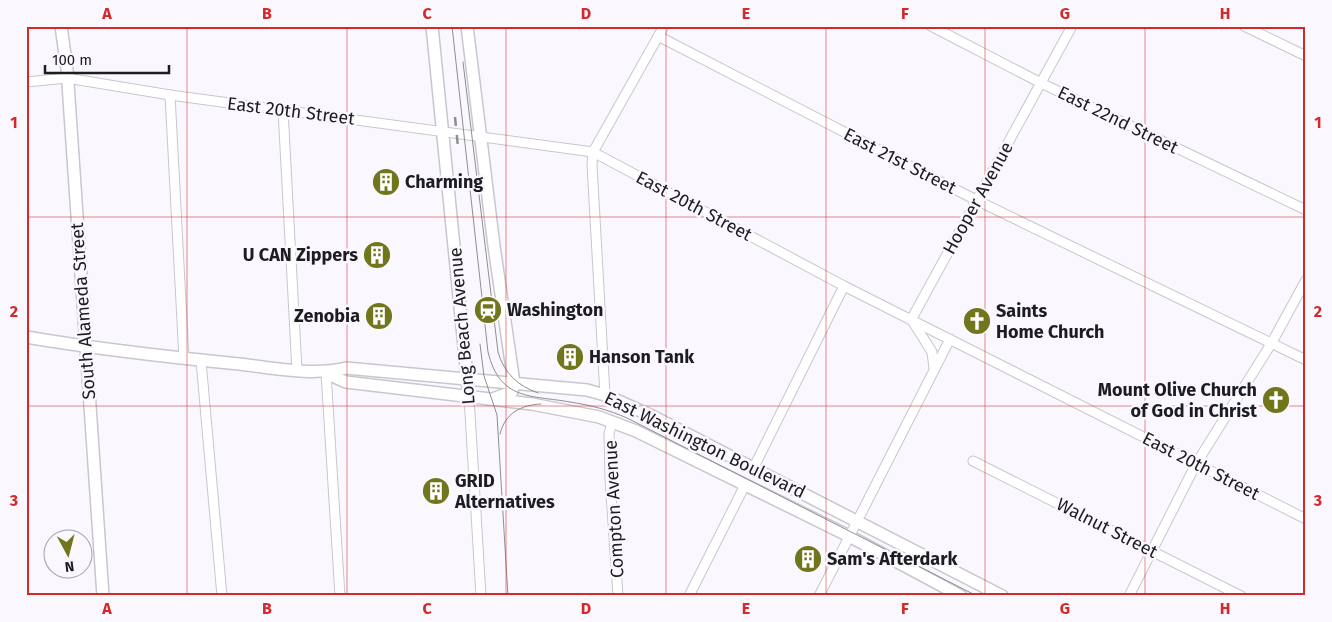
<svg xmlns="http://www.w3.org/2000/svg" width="1332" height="622" font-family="'Fira Sans',sans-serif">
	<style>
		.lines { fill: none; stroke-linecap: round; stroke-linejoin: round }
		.minor-casing { stroke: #c9c6ce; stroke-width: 11 }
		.major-casing { stroke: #c9c6ce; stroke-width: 14 }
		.minor { stroke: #fff; stroke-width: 9 }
		.major { stroke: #fff; stroke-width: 11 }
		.tram { stroke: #8f8d92; stroke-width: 1 }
		.rail { stroke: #8f8d92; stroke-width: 2.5; stroke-dasharray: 9 9; stroke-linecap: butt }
		.grid { fill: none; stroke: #d62828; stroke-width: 1; stroke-opacity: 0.55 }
		.labels { text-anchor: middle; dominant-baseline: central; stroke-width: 5; stroke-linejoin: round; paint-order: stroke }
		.street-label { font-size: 18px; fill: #1d1c1f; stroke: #faf8fe }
		.poi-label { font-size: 18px; font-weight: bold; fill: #1d1c1f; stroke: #faf8fe; text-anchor: start }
		.neatline { fill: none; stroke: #d62828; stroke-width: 2 }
		.grid-label { font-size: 16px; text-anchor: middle; font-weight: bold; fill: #d62828 }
	</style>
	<rect width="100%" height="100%" fill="#faf8fe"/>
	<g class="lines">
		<defs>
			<g id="minor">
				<polyline points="931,26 1041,83 1306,210"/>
				<polyline points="1244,26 1306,56"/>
				<polyline points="658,36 976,200 1306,360"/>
				<polyline points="26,82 67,78 170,95 593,152 844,286 1306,519"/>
				<polyline points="170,95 184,359"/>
				<polyline points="283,110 297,371"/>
				<polyline points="911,320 1072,26"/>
				<polyline points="913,322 932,352 934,368"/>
				<polyline points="201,361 222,596"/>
				<polyline points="326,373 340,596"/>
				<polyline points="605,395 592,165 593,152 664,26"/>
				<polyline points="469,397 481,596"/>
				<polyline points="612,422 609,434 610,479 618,596"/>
				<polyline points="973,461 1241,596"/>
				<polyline points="754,467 844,286"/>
				<polyline points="689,596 745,485"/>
				<polyline points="819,596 950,339"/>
				<polyline points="1129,596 1196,464 1271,344 1306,280"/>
			</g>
			<g id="major">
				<polyline points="61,26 67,69 103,596"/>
				<polyline points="432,26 469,397"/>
				<polyline points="467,26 494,246 514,383 512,392 495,398"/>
				<path d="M26 337C97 349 168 357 239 364 275 368 311 376 346 368L587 390 605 395 652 416 1002 596"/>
				<polyline points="326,373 346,382 532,404 599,417 636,431 849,536 961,596"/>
			</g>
		</defs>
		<use href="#minor" class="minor-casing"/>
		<use href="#major" class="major-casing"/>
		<use href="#minor" class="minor"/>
		<use href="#major" class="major"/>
		<g class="tram">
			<path d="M452 26 488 352C500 401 531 395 570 402 590 405 609 410 627 418L977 596"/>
			<path d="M463 62 498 352C504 373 518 386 538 393"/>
			<polyline points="480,344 484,376 497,415 508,596"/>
			<path d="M500 434C505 413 521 405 541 404"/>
		</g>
		<polyline class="rail" points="455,117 458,147"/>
	</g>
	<path class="grid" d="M187 26V596M347 26V596M506 26V596M666 26V596M826 26V596M985 26V596M1145 26V596M26 217H1306M26 406H1306"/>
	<defs>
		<symbol id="building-disc" viewBox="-11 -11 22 22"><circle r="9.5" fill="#71761d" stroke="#faf8fe"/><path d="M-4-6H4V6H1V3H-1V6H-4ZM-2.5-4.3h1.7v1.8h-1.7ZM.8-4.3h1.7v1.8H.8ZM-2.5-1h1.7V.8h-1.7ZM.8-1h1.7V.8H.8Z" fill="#fff"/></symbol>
		<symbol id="station-disc" viewBox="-11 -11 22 22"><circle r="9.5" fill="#71761d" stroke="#faf8fe"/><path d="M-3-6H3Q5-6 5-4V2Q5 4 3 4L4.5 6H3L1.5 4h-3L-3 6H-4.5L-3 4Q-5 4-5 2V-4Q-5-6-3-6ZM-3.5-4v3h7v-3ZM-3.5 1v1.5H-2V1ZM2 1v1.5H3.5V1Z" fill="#fff"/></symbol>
		<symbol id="church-disc" viewBox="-11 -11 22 22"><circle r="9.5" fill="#71761d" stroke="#faf8fe"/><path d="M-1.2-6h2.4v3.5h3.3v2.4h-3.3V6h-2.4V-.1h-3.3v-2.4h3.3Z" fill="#fff"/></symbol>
	</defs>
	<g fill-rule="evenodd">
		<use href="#building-disc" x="370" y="166" width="32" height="32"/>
		<use href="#building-disc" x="361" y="239" width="32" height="32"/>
		<use href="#station-disc" x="472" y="294" width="32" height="32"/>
		<use href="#building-disc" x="363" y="300" width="32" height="32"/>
		<use href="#church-disc" x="961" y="305" width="32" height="32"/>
		<use href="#building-disc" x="554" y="341" width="32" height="32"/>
		<use href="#church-disc" x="1260" y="384" width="32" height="32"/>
		<use href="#building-disc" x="420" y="475" width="32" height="32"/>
		<use href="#building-disc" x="792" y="543" width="32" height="32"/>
	</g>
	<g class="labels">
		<g class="street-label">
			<text transform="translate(291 111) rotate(7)">East 20th Street</text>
			<text transform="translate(1118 120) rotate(26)">East 22nd Street</text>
			<text transform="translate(900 161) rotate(27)">East 21st Street</text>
			<text transform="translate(978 198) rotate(-61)">Hooper Avenue</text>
			<text transform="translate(694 206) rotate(28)">East 20th Street</text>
			<text transform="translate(83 311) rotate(-94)">South Alameda Street</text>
			<text transform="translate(462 326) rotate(-95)">Long Beach Avenue</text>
			<text transform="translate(705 445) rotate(26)">East Washington Boulevard</text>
			<text transform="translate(1201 466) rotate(27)">East 20th Street</text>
			<text transform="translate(614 509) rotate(-93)">Compton Avenue</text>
			<text transform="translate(1107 528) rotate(27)">Walnut Street</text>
		</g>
		<g class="poi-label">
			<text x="405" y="182">Charming</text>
			<text x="358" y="255" text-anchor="end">U CAN Zippers</text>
			<text x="507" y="310">Washington</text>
			<text x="996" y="311">Saints<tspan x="996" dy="21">Home Church</tspan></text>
			<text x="360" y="316" text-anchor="end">Zenobia</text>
			<text x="589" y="357">Hanson Tank</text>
			<text x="1257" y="390" text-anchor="end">Mount Olive Church<tspan x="1257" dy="21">of God in Christ</tspan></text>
			<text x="455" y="481">GRID<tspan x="455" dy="21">Alternatives</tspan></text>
			<text x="827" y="559">Sam's Afterdark</text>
		</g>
	</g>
	<rect width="1332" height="622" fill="none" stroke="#faf8fe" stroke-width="55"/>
	<g transform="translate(68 554) rotate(173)"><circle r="24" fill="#faf8fe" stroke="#a2a0a5"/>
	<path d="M0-4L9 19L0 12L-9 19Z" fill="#71761d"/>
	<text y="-8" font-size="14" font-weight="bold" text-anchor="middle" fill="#1d1c1f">N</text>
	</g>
	<path d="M45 65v8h124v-8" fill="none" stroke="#1d1c1f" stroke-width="2.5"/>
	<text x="52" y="65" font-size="15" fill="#1d1c1f" stroke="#faf8fe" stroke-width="4" paint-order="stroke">100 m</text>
	<rect x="28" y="28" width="1276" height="566" class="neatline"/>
	<g class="grid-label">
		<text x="107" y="19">A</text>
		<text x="267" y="19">B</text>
		<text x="427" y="19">C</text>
		<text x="586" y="19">D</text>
		<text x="746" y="19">E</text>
		<text x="905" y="19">F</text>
		<text x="1065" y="19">G</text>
		<text x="1225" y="19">H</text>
		<text x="14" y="128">1</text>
		<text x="1318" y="128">1</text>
		<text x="14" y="317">2</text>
		<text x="1318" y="317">2</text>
		<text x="14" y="506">3</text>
		<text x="1318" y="506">3</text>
		<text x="107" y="614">A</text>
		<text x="267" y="614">B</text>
		<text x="427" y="614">C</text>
		<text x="586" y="614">D</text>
		<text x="746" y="614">E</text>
		<text x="905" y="614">F</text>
		<text x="1065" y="614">G</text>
		<text x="1225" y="614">H</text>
	</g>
</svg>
